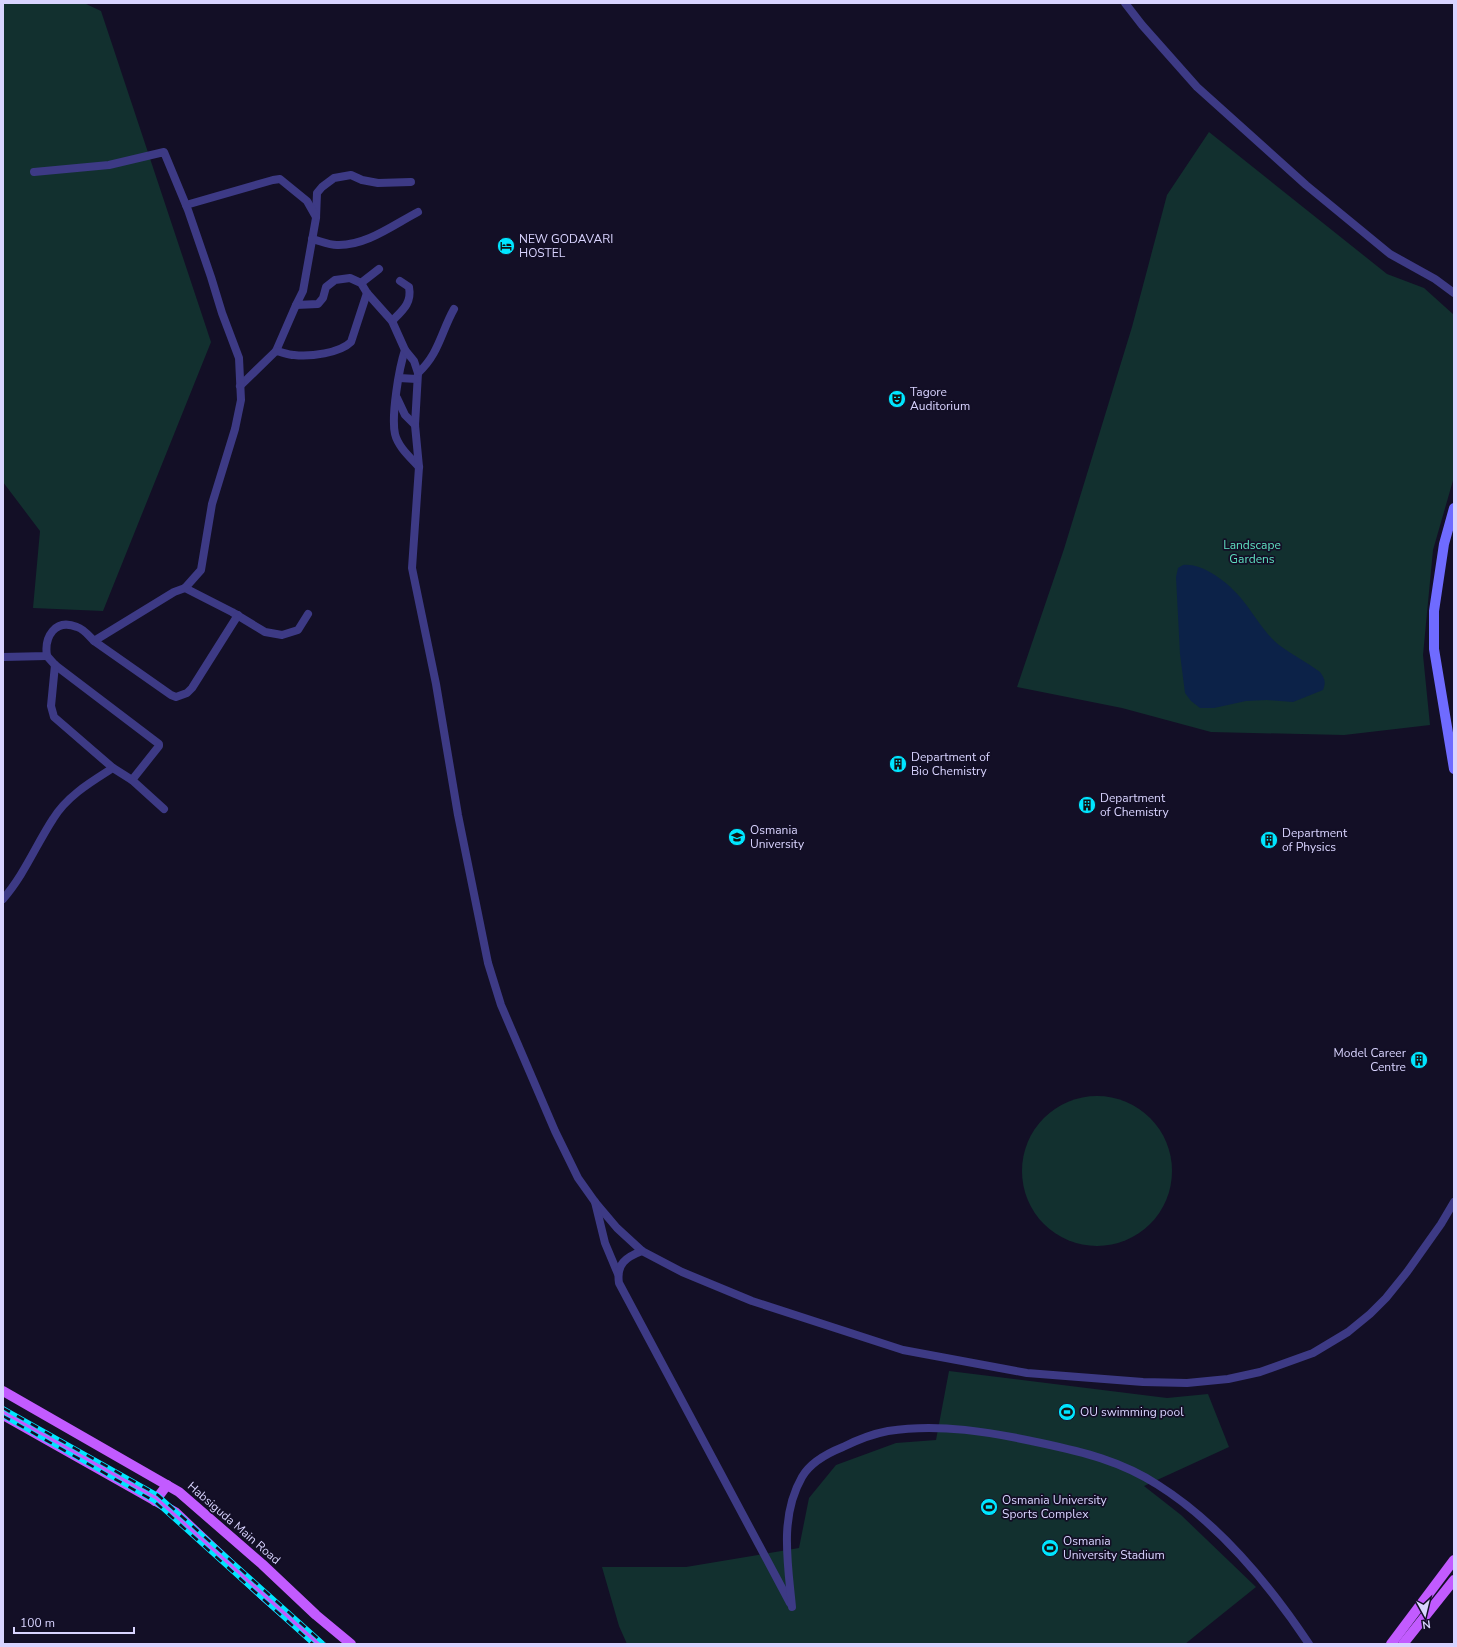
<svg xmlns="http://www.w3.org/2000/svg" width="1457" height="1647" font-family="'Nunito Sans',sans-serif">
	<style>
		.green { fill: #12302f }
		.water { fill: #0c2248 }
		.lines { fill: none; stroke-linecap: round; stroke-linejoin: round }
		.street { stroke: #3d3a85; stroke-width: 8 }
		.secondary { stroke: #6f6bff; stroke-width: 10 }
		.primary { stroke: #c25bff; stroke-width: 10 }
		.rail-casing { stroke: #00e5ff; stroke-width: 4 }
		.rail { stroke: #130f26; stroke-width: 2.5; stroke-dasharray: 8; stroke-linecap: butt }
		.labels { text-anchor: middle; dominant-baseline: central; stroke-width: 3.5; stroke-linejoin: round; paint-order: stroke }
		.poi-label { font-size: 12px; fill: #d9d4ff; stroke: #130f26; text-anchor: start }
		.park-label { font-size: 12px; fill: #5fe0c0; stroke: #130f26 }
		.street-label { font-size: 12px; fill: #d9d4ff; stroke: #130f26 }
	</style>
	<rect width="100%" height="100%" fill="#130f26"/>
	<g class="green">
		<polygon points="3,3 84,3 101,11 211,342 103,611 33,608 40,531 3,482"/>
		<polygon points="1209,132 1387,274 1424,288 1454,315 1454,477 1433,550 1423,655 1430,725 1344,735 1211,732 1122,708 1017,687 1064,549 1132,327 1167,195"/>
		<circle cx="1097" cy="1171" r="75"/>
		<polygon points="949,1371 1167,1398 1208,1394 1229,1447 1144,1486 1181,1515 1256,1587 1185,1644 627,1644 619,1626 602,1567 686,1567 799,1548 809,1498 836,1465 896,1443 936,1440"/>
	</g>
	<path class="water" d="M1183 565C1203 563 1227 582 1240 597 1253 612 1263 632 1279 645 1292 655 1307 662 1320 672 1325 679 1326 682 1323 690L1293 702 1267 700 1246 701 1214 708H1200L1191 701 1185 693 1180 654 1176 577 1178 568Z"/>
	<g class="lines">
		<g class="street">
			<polyline points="1125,3 1142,25 1197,87 1306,185 1390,254 1435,279 1454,293"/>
			<path d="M411 182 378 183 362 180 351 175 334 178 322 187 317 193 316 218 303 291 296 305 318 304 323 298 326 287 335 280 350 278 361 283 367 293 392 321 405 350C399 368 391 416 395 434 398 447 411 458 419 467"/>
			<polyline points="186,205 273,180 280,179 307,201 316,217"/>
			<path d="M312 239C320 241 329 245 337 245 366 246 393 225 418 212"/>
			<polyline points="361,283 379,269"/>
			<path d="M454 309C441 332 439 354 418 373L415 425 419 467 412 568 436 684 458 815 488 963 501 1005 555 1131 578 1178 595 1202 617 1228 642 1251 682 1272 752 1301 903 1350 1027 1373 1143 1382 1187 1383 1228 1379 1260 1372 1313 1353 1348 1332 1370 1314 1386 1298 1407 1272 1441 1224 1454 1202"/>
			<path d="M392 321C403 310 412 303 409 287L400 281"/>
			<polyline points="405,350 414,361 418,373"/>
			<polyline points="276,351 296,305"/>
			<polyline points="399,378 417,379"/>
			<path d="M240 386 276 351C282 352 288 355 294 355 310 357 340 353 351 342L367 293"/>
			<polyline points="397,398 405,415 415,425"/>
			<polyline points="185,588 232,612 265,632 282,635 298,630 308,614"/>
			<polyline points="94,641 171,695 176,697 187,693 192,688 238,615"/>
			<polyline points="47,656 55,665 159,744 159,746 132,780"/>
			<path d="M3 657 47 656C44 637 55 618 77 627 84 629 89 636 94 641L174 592 185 588 201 570 212 504 235 429 241 400 239 358 222 313 211 277 188 210 164 152 109 165 34 172"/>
			<polyline points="55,665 51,706 54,717 113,768"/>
			<path d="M3 899C24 875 36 845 53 819 67 796 91 782 113 768L132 780 164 809"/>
			<polyline points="595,1202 605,1243 618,1274"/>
			<path d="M642 1251C626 1257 616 1264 619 1283L790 1603"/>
			<path d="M792 1607C788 1564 779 1517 802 1477 810 1463 828 1453 843 1447 857 1440 872 1434 888 1431 939 1423 991 1432 1041 1443 1083 1452 1121 1461 1158 1485 1220 1524 1269 1584 1309 1644"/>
		</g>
		<polyline class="secondary" points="1454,508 1444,544 1434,611 1434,649 1454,769"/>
		<g class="primary">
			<polyline points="3,1391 179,1492 262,1564 316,1615 351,1644"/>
			<polyline points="3,1415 175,1512 265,1597 319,1644"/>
			<polyline points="155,1501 167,1485"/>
			<polyline points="1391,1644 1454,1560"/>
			<polyline points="1403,1644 1454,1580"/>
		</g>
		<defs>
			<g id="rail">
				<polyline points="3,1408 158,1495 324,1644"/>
				<polyline points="3,1416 154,1501 313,1644"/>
			</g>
		</defs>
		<use href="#rail" class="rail-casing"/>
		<use href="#rail" class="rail"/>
	</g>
	<defs>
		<symbol id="hotel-disc" viewBox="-11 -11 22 22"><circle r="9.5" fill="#00e5ff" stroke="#130f26"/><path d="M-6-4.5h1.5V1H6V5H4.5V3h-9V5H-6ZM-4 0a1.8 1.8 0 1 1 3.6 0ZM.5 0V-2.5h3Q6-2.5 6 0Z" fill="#111"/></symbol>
		<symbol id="theatre-disc" viewBox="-11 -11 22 22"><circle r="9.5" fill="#00e5ff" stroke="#130f26"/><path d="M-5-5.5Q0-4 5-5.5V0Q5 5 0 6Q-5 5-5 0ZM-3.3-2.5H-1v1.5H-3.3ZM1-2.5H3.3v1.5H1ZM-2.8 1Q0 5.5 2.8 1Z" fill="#111"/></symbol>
		<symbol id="building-disc" viewBox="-11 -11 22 22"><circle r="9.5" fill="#00e5ff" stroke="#130f26"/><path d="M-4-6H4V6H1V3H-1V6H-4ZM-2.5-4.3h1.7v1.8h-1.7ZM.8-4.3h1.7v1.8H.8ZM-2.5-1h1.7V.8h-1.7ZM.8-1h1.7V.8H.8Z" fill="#111"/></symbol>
		<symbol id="university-disc" viewBox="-11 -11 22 22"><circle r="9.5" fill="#00e5ff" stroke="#130f26"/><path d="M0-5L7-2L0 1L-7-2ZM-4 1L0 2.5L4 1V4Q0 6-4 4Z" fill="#111"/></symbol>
		<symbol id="stadium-disc" viewBox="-11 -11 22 22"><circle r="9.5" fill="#00e5ff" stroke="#130f26"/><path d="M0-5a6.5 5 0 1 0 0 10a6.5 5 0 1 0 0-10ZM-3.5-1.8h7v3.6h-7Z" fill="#111"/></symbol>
	</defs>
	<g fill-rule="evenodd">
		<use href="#hotel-disc" x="496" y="236" width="20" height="20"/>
		<use href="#theatre-disc" x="887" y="389" width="20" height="20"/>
		<use href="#building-disc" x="888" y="754" width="20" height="20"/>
		<use href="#building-disc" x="1077" y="795" width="20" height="20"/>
		<use href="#university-disc" x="727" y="827" width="20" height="20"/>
		<use href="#building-disc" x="1259" y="830" width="20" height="20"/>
		<use href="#building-disc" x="1409" y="1050" width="20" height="20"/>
		<use href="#stadium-disc" x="1057" y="1402" width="20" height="20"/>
		<use href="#stadium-disc" x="979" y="1497" width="20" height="20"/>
		<use href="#stadium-disc" x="1040" y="1538" width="20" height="20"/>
	</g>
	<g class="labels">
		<g class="poi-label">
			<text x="519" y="239">NEW GODAVARI<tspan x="519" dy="14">HOSTEL</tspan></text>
			<text x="910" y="392">Tagore<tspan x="910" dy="14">Auditorium</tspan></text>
			<text x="911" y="757">Department of<tspan x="911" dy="14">Bio Chemistry</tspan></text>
			<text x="1100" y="798">Department<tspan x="1100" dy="14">of Chemistry</tspan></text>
			<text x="750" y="830">Osmania<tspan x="750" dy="14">University</tspan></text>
			<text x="1282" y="833">Department<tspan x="1282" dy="14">of Physics</tspan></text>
			<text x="1406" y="1053" text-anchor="end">Model Career<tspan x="1406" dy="14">Centre</tspan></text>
			<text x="1080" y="1412">OU swimming pool</text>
			<text x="1002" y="1500">Osmania University<tspan x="1002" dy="14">Sports Complex</tspan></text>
			<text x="1063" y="1541">Osmania<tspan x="1063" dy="14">University Stadium</tspan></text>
		</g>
		<g class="park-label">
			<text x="1252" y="545">Landscape<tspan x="1252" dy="14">Gardens</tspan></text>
		</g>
		<g class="street-label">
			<text transform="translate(234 1523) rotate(41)">Habsiguda Main Road</text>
		</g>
	</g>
	<rect width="1457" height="1647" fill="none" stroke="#d9d4ff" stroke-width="8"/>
	<g transform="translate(1425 1615) rotate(172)" stroke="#130f26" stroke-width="3" paint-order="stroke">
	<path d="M0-3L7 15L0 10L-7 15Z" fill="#d9d4ff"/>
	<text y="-6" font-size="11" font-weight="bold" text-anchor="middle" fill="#d9d4ff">N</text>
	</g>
	<path d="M14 1627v6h120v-6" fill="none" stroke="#d9d4ff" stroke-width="2"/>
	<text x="20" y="1627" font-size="12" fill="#d9d4ff" stroke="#130f26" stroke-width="3" paint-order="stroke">100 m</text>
</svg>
